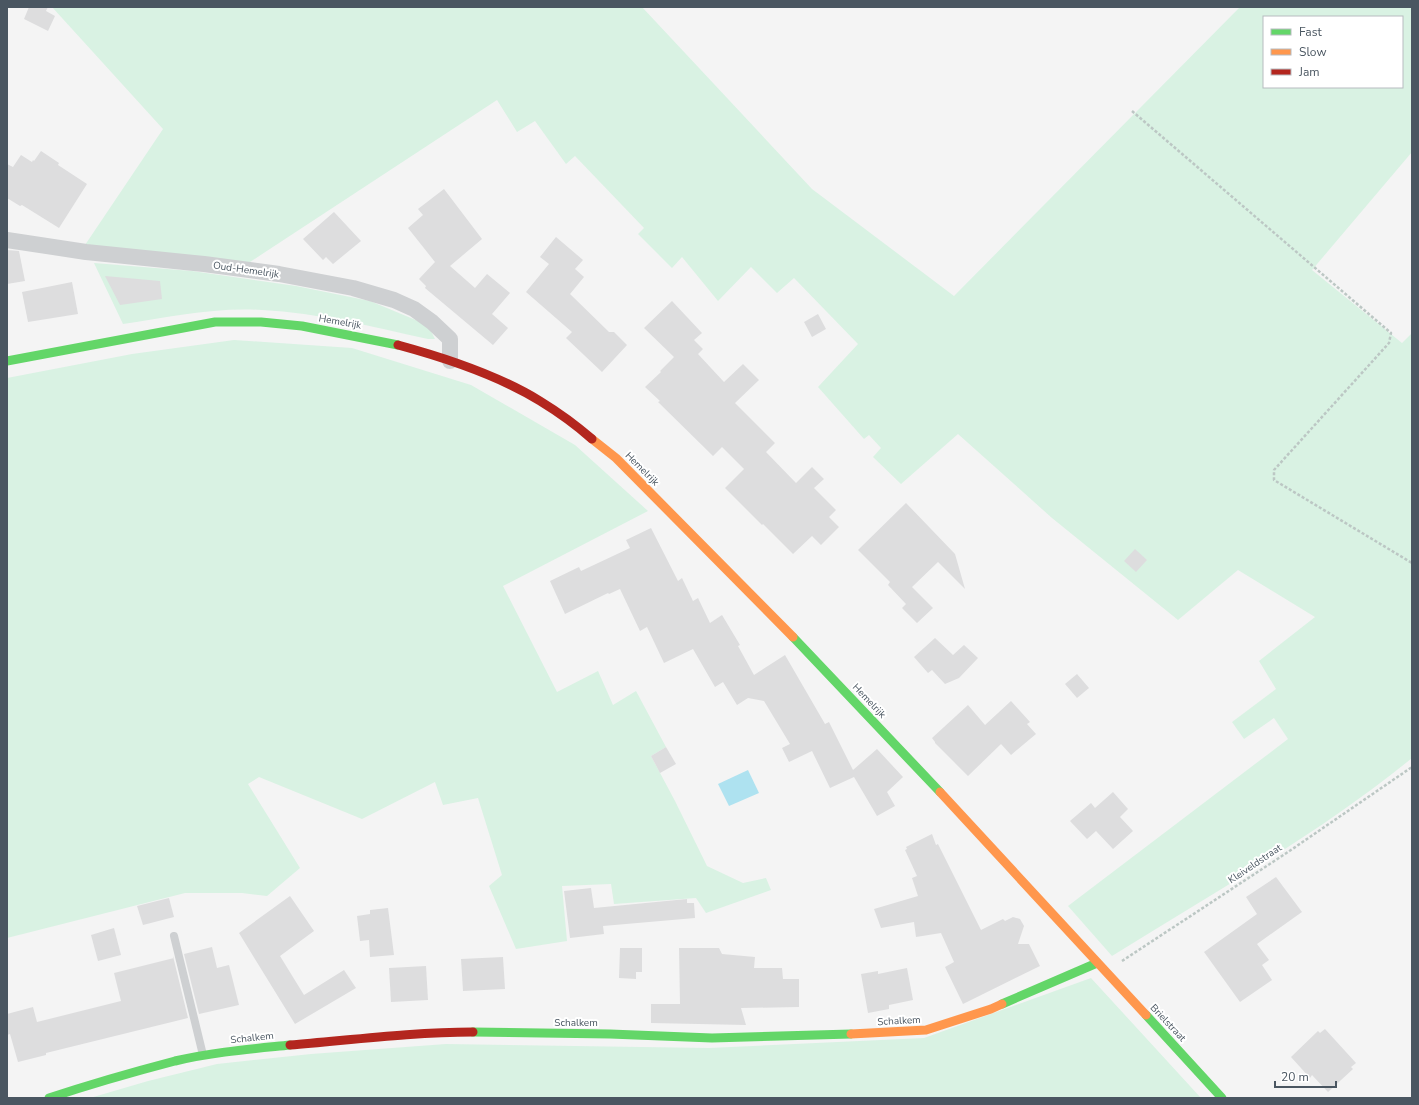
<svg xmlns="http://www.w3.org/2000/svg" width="1419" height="1105" font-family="'Nunito Sans',sans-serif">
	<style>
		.green { fill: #d9f2e3; fill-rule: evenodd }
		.water { fill: #aee2f0 }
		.building { fill: #ddddde }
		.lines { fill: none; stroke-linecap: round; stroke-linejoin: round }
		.path { stroke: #bcc7c4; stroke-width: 2.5; stroke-dasharray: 3 2; stroke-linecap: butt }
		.lane { stroke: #ced0d2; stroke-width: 8 }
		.street { stroke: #ced0d2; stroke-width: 16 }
		.fast { stroke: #63d668; stroke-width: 9 }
		.slow { stroke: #ff974d; stroke-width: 9 }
		.jam { stroke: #b3261e; stroke-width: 9 }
		.labels { text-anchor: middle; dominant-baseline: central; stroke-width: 4; stroke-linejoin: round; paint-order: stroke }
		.street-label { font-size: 10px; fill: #4a5661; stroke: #fff }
	</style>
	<rect width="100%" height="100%" fill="#f4f4f4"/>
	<g class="green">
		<path d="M52 7H642L812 189 954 296 1240 7H1412V152L1312 270 1402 343 1412 333V758C1319 834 1213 893 1112 956L1068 906 1288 739 1274 718 1244 739 1232 722 1276 689 1259 661 1315 617 1238 570 1178 620 1052 518 958 434 901 484 873 457 881 448 869 435 864 439 818 387 858 344 794 278 777 293 751 267 718 301 682 257 672 268 638 234 644 228 575 156 566 164 535 121 517 132 497 100 247 264 85 245 163 129ZM1264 17H1402V87H1264Z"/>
		<path d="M94 263 192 271 296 286 370 301 423 323 431 331 435 339H428C373 327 318 313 262 310 215 307 169 317 123 324Z"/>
		<polygon points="234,340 352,348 471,385 575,445 648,511 503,586 557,692 598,671 613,705 636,691 666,747 651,756 675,801 707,866 743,883 766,878 771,890 706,913 696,898 614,904 611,884 562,886 567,941 516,949 489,886 502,875 478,798 443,805 435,782 362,819 259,777 248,784 300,868 267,896 242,893 185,893 7,938 7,378 132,354"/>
		<polygon points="1091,978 1201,1098 90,1098 148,1081 217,1064 311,1054 446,1044 709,1048 924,1038"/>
	</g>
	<polygon class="water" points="748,770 759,793 729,806 718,784"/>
	<g class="building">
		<polygon points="29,7 48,7 46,11 55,16 48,31 24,19"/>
		<polygon points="41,151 59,163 58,165 87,184 59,228 22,205 20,206 7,198 7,164 13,167 21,155 32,162 33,160 34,161"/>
		<polygon points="444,189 482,239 450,266 475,288 487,274 510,293 492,314 508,328 493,345 425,288 426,286 419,279 435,262 408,228 423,215 418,209"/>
		<polygon points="334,212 361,241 333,264 326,257 323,260 303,239"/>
		<polygon points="556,237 583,260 575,269 584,277 570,294 609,332 614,332 627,345 602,372 566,338 572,332 526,292 549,264 540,257"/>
		<polygon points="7,250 19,251 25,281 7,284"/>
		<polygon points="105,276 160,281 162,299 120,305"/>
		<polygon points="72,282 78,314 28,322 22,292"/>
		<polygon points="672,301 702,333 694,340 703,349 698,354 724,382 743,364 759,380 735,403 775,443 766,452 796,483 812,467 824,479 814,488 836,510 829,517 839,527 821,545 812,536 793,554 763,524 762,525 725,488 744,469 722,447 713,456 658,402 660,401 645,387 661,372 660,371 674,357 644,328"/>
		<polygon points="818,314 826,329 812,337 804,322"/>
		<polygon points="906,503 955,554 965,589 938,562 912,587 933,608 917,623 902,608 906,604 888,585 890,582 858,550"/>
		<polygon points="651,528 678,581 682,578 693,601 698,598 710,623 722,615 740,645 738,646 754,675 785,655 825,724 829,722 853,770 877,749 903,777 887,792 895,806 877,816 854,777 830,788 812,751 789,762 782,748 790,744 764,701 748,698 737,705 723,682 715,687 693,649 664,663 647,627 640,631 620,589 609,594 608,593 565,614 550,581 579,567 581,571 630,548 626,540"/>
		<polygon points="1135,549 1147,560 1136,572 1124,561"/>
		<polygon points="935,638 953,655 964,645 978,658 959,678 945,684 932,670 928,673 914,657"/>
		<polygon points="1077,674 1089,688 1077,698 1065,684"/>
		<polygon points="1011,701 1030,722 1027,724 1036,734 1011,755 1001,744 968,776 935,743 935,742 932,738 968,705 985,725"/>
		<polygon points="666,747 676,764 660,773 651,756"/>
		<polygon points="1113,792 1128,809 1120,817 1133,831 1113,849 1096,831 1087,839 1070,821 1091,803 1095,808"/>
		<polygon points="932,834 936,845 938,844 981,930 1003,919 1005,921 1013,917 1020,919 1024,926 1018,944 1029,944 1040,966 963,1004 945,967 954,962 941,933 916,937 914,922 881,928 874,909 918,896 912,878 917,876 905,850 907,849 906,847"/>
		<polygon points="1276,877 1302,912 1257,944 1269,960 1262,965 1272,980 1240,1002 1204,952 1257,914 1246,897"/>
		<polygon points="591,888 594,908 687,899 687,903 694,903 695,918 603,926 604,934 570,938 564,891"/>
		<polygon points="290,896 314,931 280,956 304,995 344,970 356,988 295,1024 239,933"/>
		<polygon points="169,898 174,917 143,925 137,906"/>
		<polygon points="388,908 394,955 370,957 369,940 360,941 357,916 370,914 370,910"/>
		<polygon points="114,928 121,955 98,961 91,935"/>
		<polygon points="212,947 217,968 229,965 239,1005 199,1014 184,954"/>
		<polygon points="620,948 642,948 642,972 636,972 636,979 619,978"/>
		<polygon points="679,948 719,948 722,954 755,957 754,968 782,968 783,979 799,979 799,1007 741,1008 746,1025 651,1023 651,1004 680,1004"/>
		<polygon points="173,956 188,1018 46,1053 46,1055 18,1062 10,1034 7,1035 7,1014 33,1007 37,1022 121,1001 114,973 174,958"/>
		<polygon points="503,957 505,989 463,991 461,959"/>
		<polygon points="426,966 428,1000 391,1002 389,968"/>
		<polygon points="907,968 913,1000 889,1005 889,1009 868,1013 861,974 878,971 878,974"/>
		<polygon points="1325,1029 1356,1063 1351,1067 1353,1069 1328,1092 1312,1075 1310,1078 1291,1057 1318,1031 1320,1033"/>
	</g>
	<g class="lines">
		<g class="path">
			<polyline points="1132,111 1391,333 1389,343 1274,470 1274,480 1412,563"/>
			<polyline points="1122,961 1288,852 1412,767"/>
		</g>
		<polyline class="lane" points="174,936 203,1055"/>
		<polyline class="street" points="7,240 86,252 204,264 279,274 353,288 394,300 414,309 432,322 450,339 450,361"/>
		<g class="fast">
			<polyline points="7,361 215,322 261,322 302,326 398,345"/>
			<polyline points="793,637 940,792"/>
			<polyline points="1002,1004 1097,963"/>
			<polyline points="1146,1015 1222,1098"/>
			<polyline points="473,1032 610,1034 712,1038 851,1034"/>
			<path d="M49 1098C91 1084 133 1072 175 1061 213 1052 251 1049 290 1045"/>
		</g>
		<g class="slow">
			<polyline points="592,439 616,458 793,637"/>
			<polyline points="940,792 1146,1015"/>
			<polyline points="851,1034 926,1030 991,1009 1002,1004"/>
		</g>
		<g class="jam">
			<path d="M398 345C446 358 498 375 540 401 558 412 576 425 592 439"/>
			<path d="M290 1045C351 1040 412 1032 473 1032"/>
		</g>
	</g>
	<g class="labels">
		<g class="street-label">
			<text transform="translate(246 270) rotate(8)">Oud-Hemelrijk</text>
			<text transform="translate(340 322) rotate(10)">Hemelrijk</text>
			<text transform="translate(642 469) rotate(45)">Hemelrijk</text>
			<text transform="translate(869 701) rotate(46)">Hemelrijk</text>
			<text transform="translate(1255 864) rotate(-34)">Kleiveldstraat</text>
			<text transform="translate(899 1021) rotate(-3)">Schalkem</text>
			<text x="576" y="1023">Schalkem</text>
			<text transform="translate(1168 1023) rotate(47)">Brielstraat</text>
			<text transform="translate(252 1038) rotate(-6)">Schalkem</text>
		</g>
	</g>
	<rect width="1419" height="1105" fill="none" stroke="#4a5661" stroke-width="16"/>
	<rect x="1263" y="16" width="140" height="72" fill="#ffffff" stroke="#b7bbc0"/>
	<rect x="1271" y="29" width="20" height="6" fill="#63d668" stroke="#b7bbc0"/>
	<text x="1299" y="36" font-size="12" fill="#4a5661">Fast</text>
	<rect x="1271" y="49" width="20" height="6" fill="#ff974d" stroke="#b7bbc0"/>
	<text x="1299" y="56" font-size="12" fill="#4a5661">Slow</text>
	<rect x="1271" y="69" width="20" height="6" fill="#b3261e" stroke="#b7bbc0"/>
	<text x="1299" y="76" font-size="12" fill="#4a5661">Jam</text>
	<path d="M1275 1081v6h61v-6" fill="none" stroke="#4a5661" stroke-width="2"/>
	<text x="1281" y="1081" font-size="12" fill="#4a5661" stroke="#ffffff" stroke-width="3" paint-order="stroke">20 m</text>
</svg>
